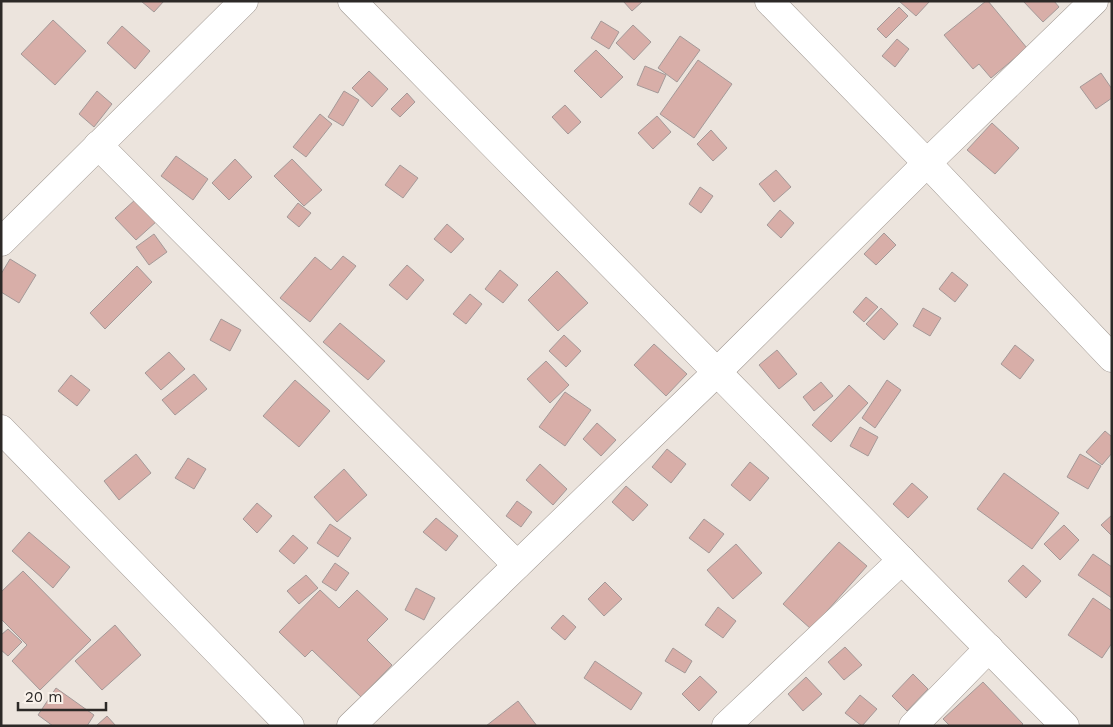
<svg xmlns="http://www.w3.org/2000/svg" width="1113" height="727" font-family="'Work Sans',sans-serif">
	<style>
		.building { fill: #d8aea8; stroke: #a49998 }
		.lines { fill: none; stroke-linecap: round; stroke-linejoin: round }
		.minor-casing { stroke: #9f9791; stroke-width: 29 }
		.minor { stroke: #fff; stroke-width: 28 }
	</style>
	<rect width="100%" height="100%" fill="#ece4dd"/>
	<g class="building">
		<polygon points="141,1 164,1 154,12"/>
		<polygon points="623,1 643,1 632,11"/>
		<polygon points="899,1 930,1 916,16"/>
		<polygon points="986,1 988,1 1027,48 991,78 979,64 973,69 944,35"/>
		<polygon points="1023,1 1054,1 1059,7 1043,22"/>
		<polygon points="899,7 908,16 886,38 877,29"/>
		<polygon points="53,20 86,51 55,85 21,54"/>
		<polygon points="601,21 619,32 609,49 591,38"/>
		<polygon points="633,25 651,42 634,60 616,43"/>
		<polygon points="122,26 150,51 135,69 107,43"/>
		<polygon points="680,36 700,50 677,82 658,68"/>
		<polygon points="897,39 909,49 895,67 882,56"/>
		<polygon points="596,50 623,77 601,98 574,71"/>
		<polygon points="698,60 732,84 694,138 660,114"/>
		<polygon points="645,66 666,75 658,93 637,85"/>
		<polygon points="369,71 388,89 372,107 352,88"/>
		<polygon points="1101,73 1112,89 1112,98 1096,109 1080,87"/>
		<polygon points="97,91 112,104 94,127 79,114"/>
		<polygon points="344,91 359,100 343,126 328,117"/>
		<polygon points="407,93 415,102 400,117 391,109"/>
		<polygon points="565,105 581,122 568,134 552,117"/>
		<polygon points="320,114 332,124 306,157 293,147"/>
		<polygon points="657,116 671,132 653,149 638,133"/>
		<polygon points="992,123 1019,148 995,174 967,150"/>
		<polygon points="711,130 727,148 713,161 697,144"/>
		<polygon points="176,156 208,179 193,200 161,176"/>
		<polygon points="235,159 252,177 229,200 212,183"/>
		<polygon points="292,159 322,190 304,206 274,176"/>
		<polygon points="400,165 418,178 403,198 385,185"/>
		<polygon points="776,170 791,187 774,202 759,184"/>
		<polygon points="700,187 713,196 701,213 689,204"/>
		<polygon points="136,199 157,221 136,240 115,218"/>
		<polygon points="298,203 311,213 299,227 287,217"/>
		<polygon points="780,210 794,223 781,238 767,225"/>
		<polygon points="447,224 464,239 451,253 434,239"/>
		<polygon points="884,233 896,245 876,265 864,254"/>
		<polygon points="154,234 167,252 149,265 136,247"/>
		<polygon points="343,256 356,266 310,322 280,298 315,257 331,270"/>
		<polygon points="10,259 36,275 19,303 1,292 1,274"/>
		<polygon points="407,265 424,280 407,300 389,285"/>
		<polygon points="137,266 152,282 105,329 90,313"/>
		<polygon points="500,270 518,285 503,303 485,289"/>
		<polygon points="557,271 588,303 558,331 528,300"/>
		<polygon points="952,272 968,285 955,302 939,289"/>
		<polygon points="470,294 482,304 466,324 453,314"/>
		<polygon points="866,297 878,307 864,322 853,312"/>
		<polygon points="881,308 898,324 884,340 866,324"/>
		<polygon points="923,308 941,318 930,336 913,326"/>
		<polygon points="221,319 241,330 230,351 210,340"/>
		<polygon points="340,323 385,361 368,380 323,342"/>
		<polygon points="564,335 581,351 566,367 549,351"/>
		<polygon points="654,344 687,374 666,396 634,365"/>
		<polygon points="1015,345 1034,360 1020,379 1001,364"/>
		<polygon points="777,350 797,374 779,389 759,365"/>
		<polygon points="169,352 185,369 161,390 145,373"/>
		<polygon points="546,361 569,385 550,403 527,379"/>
		<polygon points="194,374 207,389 175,415 162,400"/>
		<polygon points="71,375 90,390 77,406 58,391"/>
		<polygon points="295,380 330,411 299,447 263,416"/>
		<polygon points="887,380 901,390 875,428 862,418"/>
		<polygon points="821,382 833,396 814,411 803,397"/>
		<polygon points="849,385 868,403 831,442 812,425"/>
		<polygon points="565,392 591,410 565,446 539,427"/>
		<polygon points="597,423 616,440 601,456 583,439"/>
		<polygon points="860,427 878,437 868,456 850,446"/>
		<polygon points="1105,431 1112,437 1112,453 1102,465 1086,452"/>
		<polygon points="667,449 686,464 671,483 652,467"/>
		<polygon points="136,454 151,473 119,500 104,481"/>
		<polygon points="1080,454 1101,466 1088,489 1067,477"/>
		<polygon points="188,458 206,469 194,489 175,478"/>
		<polygon points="750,462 769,478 750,501 731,485"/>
		<polygon points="540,464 567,489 553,505 526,480"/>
		<polygon points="344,469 367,495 337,522 314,497"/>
		<polygon points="1004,473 1059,513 1032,549 977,509"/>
		<polygon points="912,483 928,497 908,518 893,504"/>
		<polygon points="626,486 648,505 633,521 612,502"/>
		<polygon points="517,501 532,512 521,527 506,516"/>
		<polygon points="257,503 272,516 257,533 243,519"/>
		<polygon points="1112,515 1112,536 1101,525"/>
		<polygon points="436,518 458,536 446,551 423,532"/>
		<polygon points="704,519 724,534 709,553 689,538"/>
		<polygon points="330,524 351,538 338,557 317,543"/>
		<polygon points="1064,525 1079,540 1060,560 1044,544"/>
		<polygon points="29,532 70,567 53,588 12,551"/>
		<polygon points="293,535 308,548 294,564 279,551"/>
		<polygon points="839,542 867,566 811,629 783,604"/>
		<polygon points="736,544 762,573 733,599 707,570"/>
		<polygon points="1093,554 1112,567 1112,598 1078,575"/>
		<polygon points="335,563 349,573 336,591 322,582"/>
		<polygon points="1023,565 1041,581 1026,598 1008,581"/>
		<polygon points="23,571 91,640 40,690 12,661 27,645 1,619 1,592"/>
		<polygon points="306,575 318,588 299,604 287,591"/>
		<polygon points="605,582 622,599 604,616 588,599"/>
		<polygon points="416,588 435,598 424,620 405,610"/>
		<polygon points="320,590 339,608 357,590 388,619 367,640 392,665 361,697 312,650 305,657 279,632"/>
		<polygon points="1093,598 1112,611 1112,643 1102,658 1068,635"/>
		<polygon points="718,607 736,621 723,638 705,625"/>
		<polygon points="563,615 576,627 565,640 551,628"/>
		<polygon points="115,625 141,655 102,690 75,661"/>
		<polygon points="8,629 22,642 8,656 1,650 1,635"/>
		<polygon points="845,647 862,665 844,680 828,662"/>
		<polygon points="673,648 692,661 685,673 665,661"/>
		<polygon points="595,661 642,693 631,710 584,678"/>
		<polygon points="913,674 928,689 907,711 892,696"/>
		<polygon points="700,676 717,692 699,711 682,694"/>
		<polygon points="806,677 822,694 803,711 788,694"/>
		<polygon points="983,682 1023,724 1021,726 950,726 943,719"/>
		<polygon points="56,688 94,715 87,726 53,726 38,715"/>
		<polygon points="860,695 877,709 862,726 845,713"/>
		<polygon points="518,701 537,726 486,726"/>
		<polygon points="107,716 116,726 96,726"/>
	</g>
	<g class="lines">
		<defs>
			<g id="minor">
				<polyline points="352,1 1065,726"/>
				<polyline points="769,1 927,163 1112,358"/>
				<polyline points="98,145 517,565"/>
				<polyline points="1,242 244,1"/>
				<polyline points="1,429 290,726"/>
				<polyline points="351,726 717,372 927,163 1094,1"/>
				<polyline points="726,726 902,560"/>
				<polyline points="913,726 989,648"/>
			</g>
		</defs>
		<use href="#minor" class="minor-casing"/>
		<use href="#minor" class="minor"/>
	</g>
	<rect width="1113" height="727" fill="none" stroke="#2c2927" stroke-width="5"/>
	<path d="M18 702v8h88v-8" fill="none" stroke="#2c2927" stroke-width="2.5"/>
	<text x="25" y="702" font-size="15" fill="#2c2927" stroke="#f9f1ea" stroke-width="4" paint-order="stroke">20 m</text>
</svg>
